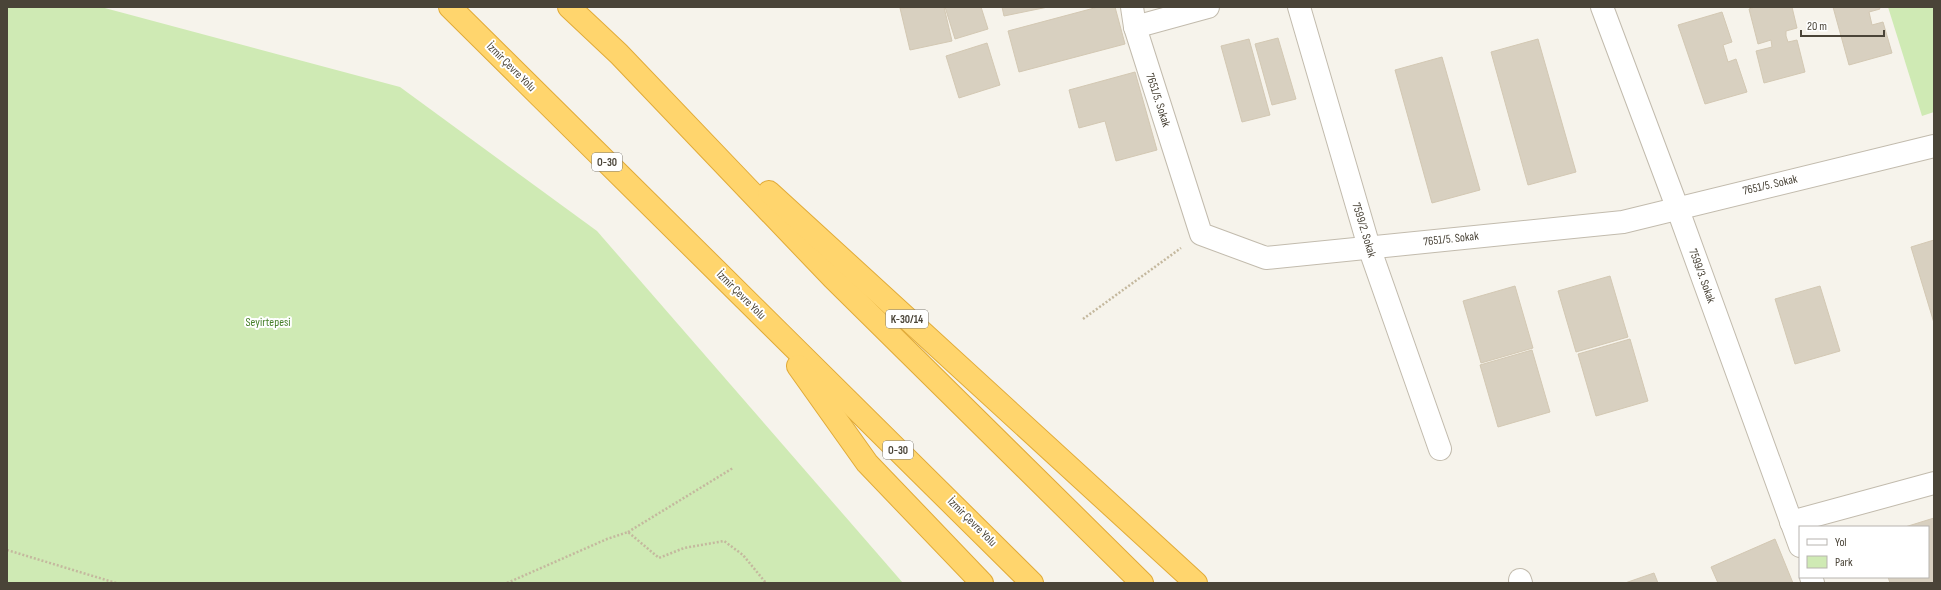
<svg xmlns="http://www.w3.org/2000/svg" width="1941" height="590" font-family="'Sofia Sans Condensed',sans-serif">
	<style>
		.green { fill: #cfeab4 }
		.building { fill: #d8d0c0; stroke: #d3c8b3 }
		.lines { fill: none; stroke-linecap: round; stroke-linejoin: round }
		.minor-casing { stroke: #c2bbad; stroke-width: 24 }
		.highway-casing { stroke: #e1ab39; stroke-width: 24 }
		.path { stroke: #c4b89e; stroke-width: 2.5; stroke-dasharray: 2 2; stroke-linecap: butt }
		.minor { stroke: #fff; stroke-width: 22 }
		.highway { stroke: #ffd56d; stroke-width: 22 }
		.labels { text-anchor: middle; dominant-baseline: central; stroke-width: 4; stroke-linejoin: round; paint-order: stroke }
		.shield { fill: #fff; stroke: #807c74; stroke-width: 1 }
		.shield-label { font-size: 11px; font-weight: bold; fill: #4a4438 }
		.street-label { font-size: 12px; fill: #4a4438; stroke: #fff }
		.park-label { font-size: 12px; fill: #467f29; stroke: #fff }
	</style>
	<rect width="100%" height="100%" fill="#f6f3eb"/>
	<g class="green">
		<polygon points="7,7 101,7 400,87 597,231 903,583 7,583"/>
		<polygon points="1888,7 1934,7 1934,112 1922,116"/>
	</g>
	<g class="building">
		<polygon points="944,7 952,41 910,50 900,8"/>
		<polygon points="945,7 981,7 988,29 955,39"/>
		<polygon points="1002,7 1048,7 1004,16"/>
		<polygon points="1098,7 1115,7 1125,44 1019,72 1008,31"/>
		<polygon points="1755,7 1792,7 1797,28 1786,31 1786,36 1788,42 1797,40 1805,72 1764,83 1756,51 1772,47 1771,40 1758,44 1749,9"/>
		<polygon points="1833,7 1879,7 1880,9 1869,12 1872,25 1883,22 1892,53 1849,65"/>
		<polygon points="1722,12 1732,42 1723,45 1728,62 1736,59 1747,92 1705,104 1678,25"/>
		<polygon points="1278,38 1296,99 1272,105 1255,44"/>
		<polygon points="1249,39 1270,115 1242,122 1221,46"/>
		<polygon points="1538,39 1576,172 1528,185 1491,52"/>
		<polygon points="987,43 1000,85 959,98 946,56"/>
		<polygon points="1442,57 1480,190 1432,203 1395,70"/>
		<polygon points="1135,72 1157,150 1116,161 1105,121 1079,128 1069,90"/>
		<polygon points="1934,240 1934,323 1911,247"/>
		<polygon points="1610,276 1628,337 1576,352 1558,291"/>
		<polygon points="1515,286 1533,348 1481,363 1463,301"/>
		<polygon points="1820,286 1840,351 1795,364 1775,299"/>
		<polygon points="1630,339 1648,401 1596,416 1578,354"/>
		<polygon points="1532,350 1550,412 1498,427 1480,365"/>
		<polygon points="1934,518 1934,583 1890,583 1888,577 1928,577 1928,527 1905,527"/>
		<polygon points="1775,539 1793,583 1718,583 1711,567"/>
		<polygon points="1654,573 1658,583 1625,583"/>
	</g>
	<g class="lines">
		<defs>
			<g id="minor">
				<polyline points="1132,7 1135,27 1201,234 1266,258 1623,222 1934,146"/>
				<polyline points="1299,7 1369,247 1440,449"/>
				<polyline points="1602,7 1677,207 1800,546"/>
				<polyline points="1135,27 1208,7"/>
				<polyline points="1791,522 1934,483"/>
				<polyline points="1811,577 1813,583"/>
				<polyline points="1520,580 1521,583"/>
			</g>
			<g id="highway">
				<polyline points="450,7 1032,583"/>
				<polyline points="569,7 619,54 833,278 1142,583"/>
				<polyline points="769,192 1196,583"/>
				<polyline points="798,366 867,463 982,583"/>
			</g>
		</defs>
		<use href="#minor" class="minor-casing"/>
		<use href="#highway" class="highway-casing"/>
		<g class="path">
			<polyline points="1083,319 1181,248"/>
			<polyline points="628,532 733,468"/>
			<polyline points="7,550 116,583"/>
			<polyline points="507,583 607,539 628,532 659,558 684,548 724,541 743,555 766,583"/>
		</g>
		<use href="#minor" class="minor"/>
		<use href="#highway" class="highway"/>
	</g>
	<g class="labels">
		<g class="shield">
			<rect x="592" y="153" width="30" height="18" rx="3"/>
			<rect x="886" y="310" width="42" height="18" rx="3"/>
			<rect x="883" y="441" width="30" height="18" rx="3"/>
		</g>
		<g class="shield-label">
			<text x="607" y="162">O-30</text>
			<text x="907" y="319">K-30/14</text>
			<text x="898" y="450">O-30</text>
		</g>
		<g class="street-label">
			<text transform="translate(511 67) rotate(45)">İzmir Çevre Yolu</text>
			<text transform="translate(1158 100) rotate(72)">7651/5. Sokak</text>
			<text transform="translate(1770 185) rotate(-13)">7651/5. Sokak</text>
			<text transform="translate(1364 230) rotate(73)">7599/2. Sokak</text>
			<text transform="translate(1451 239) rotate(-6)">7651/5. Sokak</text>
			<text transform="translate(1702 276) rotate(70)">7599/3. Sokak</text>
			<text transform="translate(741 295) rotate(45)">İzmir Çevre Yolu</text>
			<text transform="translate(972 522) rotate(45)">İzmir Çevre Yolu</text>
		</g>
		<g class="park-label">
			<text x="268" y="322">Seyirtepesi</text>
		</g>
	</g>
	<rect width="1941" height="590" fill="none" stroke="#4a4438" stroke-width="16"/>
	<rect x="1799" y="526" width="130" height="52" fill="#ffffff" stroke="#b7b4af"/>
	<rect x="1807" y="539" width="20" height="6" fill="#ffffff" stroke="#b7b4af"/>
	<text x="1835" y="546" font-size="12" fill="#4a4438">Yol</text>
	<rect x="1807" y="556" width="20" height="12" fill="#cfeab4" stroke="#b7b4af"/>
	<text x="1835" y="566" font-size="12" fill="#4a4438">Park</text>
	<path d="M1801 30v6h83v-6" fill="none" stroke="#4a4438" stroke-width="2"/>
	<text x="1807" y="30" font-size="12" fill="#4a4438" stroke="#ffffff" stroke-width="3" paint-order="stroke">20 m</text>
</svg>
